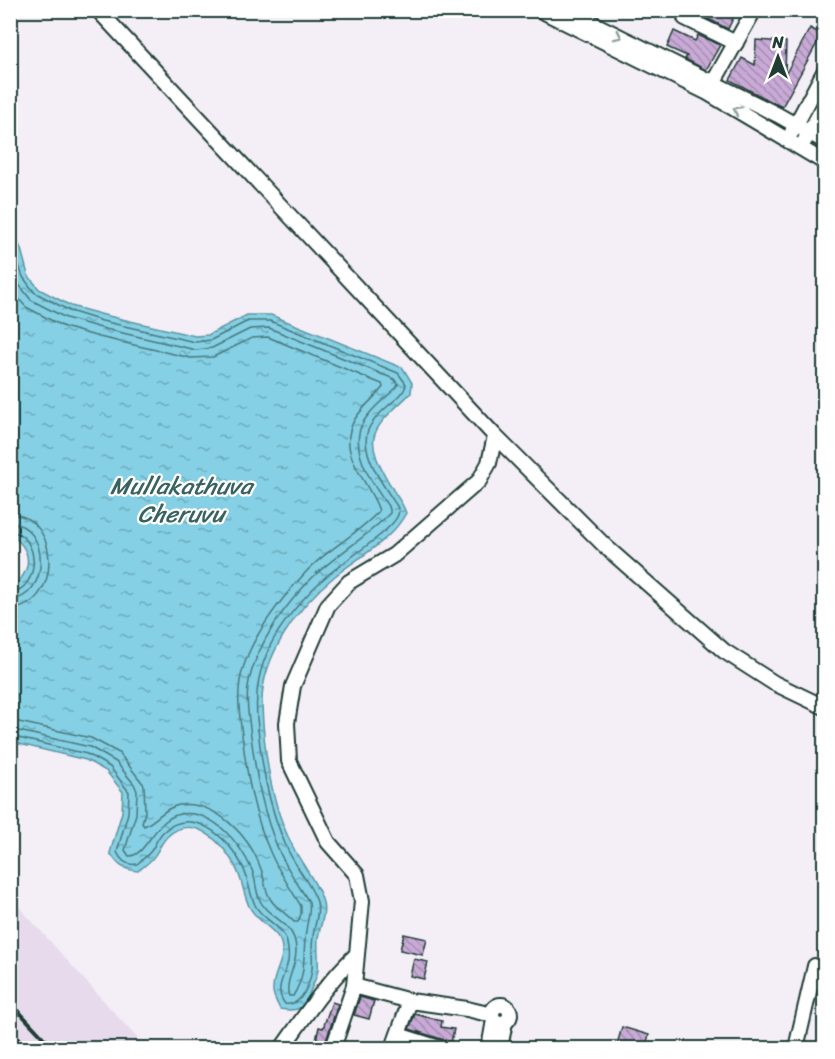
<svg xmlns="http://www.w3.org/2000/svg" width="835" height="1059" font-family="Sriracha,sans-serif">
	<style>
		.built { fill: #e7daed }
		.water { fill: url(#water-ripples); stroke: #5c959e; stroke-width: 1.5 }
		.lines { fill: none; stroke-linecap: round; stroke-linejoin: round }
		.shore { stroke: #48787b; stroke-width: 1.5 }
		.building { fill: url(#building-back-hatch); stroke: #1f3d34; stroke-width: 1.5 }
		.minor-casing { stroke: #1f3d34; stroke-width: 18 }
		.minor { stroke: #fff; stroke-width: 14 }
		.rail { stroke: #1f3d34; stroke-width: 4 }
		.oneway { stroke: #8f9e9a }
		.labels { text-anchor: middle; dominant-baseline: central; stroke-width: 4.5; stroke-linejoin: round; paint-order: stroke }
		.water-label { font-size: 24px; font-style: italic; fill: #386260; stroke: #fff }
	</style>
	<defs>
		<pattern id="water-ripples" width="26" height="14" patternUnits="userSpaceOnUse" patternTransform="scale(1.5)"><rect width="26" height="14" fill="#85d0e5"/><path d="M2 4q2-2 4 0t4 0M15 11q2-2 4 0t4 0" fill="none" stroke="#6caaba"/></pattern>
		<pattern id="building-back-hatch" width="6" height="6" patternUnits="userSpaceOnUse" patternTransform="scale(1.5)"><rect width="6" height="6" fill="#c9aad7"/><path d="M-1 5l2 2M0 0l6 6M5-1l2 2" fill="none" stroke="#a38caf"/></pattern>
	</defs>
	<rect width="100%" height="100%" fill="#f4eef7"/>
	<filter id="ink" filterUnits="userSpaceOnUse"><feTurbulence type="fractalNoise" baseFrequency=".0167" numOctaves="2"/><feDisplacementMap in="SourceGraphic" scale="12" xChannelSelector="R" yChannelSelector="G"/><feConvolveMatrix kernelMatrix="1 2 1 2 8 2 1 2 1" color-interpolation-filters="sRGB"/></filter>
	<g filter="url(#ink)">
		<polygon class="built" points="10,898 11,898 146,1048 11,1048"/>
		<path class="water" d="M11 226 21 249 28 275 39 289 71 306 104 315 195 336 208 335 247 315H271L403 368 412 383 411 393C370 431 361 436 392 488 397 497 403 503 406 513 392 540 359 557 335 576 299 605 260 658 262 706 264 753 271 805 293 847 301 863 317 883 322 899 327 913 320 925 318 938 317 949 319 960 318 970 317 976 314 982 312 987 305 1006 301 1013 280 1009 277 1003 272 995 273 988 273 972 286 960 281 943 277 929 256 922 249 906 244 895 243 885 239 875 230 850 196 810 168 836 162 841 159 850 155 855 151 862 144 866 138 871 123 870 119 866 110 853L122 812 123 792 106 771 86 760 11 742V588C32 572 34 551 11 535Z"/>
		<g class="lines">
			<g class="shore">
				<path d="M10 239 23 277 34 292 70 311 102 321 195 342 211 340 248 321H270L398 373 406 384C405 393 396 399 389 405 381 412 372 420 368 430 359 453 385 488 397 506 399 511 399 511 398 515 391 533 335 566 319 583 303 598 281 624 271 644 259 670 255 689 257 718 261 763 268 805 286 846 293 864 312 885 317 902 320 914 314 925 313 937 311 948 313 959 312 969 310 983 302 1007 285 1004 273 988 285 978 288 961 289 956 288 948 287 943 284 926 262 920 255 905 250 893 249 886 246 875 236 844 194 802 163 832 158 837 155 845 151 851 147 856 142 860 137 864 127 866 121 861 117 852L128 813 129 792 110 767 87 754 10 736"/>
				<path d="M10 260 17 282 31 300 66 318 101 328 196 350 212 348 250 329 269 328 394 379 398 384 397 387C385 399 366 412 360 429 352 456 375 488 390 509V513C367 537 337 554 313 577 285 605 258 642 249 681 245 698 249 719 251 736 256 776 263 814 279 851 287 869 299 886 309 902 311 914 307 920 306 931 302 957 308 971 293 996H289C283 979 302 962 294 938 289 924 274 918 265 908 255 898 257 882 252 870 240 843 213 809 180 814 154 819 146 857 129 856L125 850 136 814 137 791 134 784 116 762 90 747 10 729"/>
				<path d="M10 289 26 307 64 327 99 337 191 358 213 357 252 338 268 337 372 380 382 384 383 387C375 398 363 406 355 419 334 453 371 483 379 511 357 535 327 549 306 572 279 601 247 641 240 681 237 698 240 718 242 735 247 776 254 816 271 854 279 872 291 889 301 906V914L298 922H294C287 914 276 908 271 900 264 890 265 879 261 869 250 837 216 800 179 805 165 807 155 822 144 826L142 823 145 812 144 785 119 753 91 738 10 720"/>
				<path d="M10 514C62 516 62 607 10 609"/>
				<path d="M10 523C51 525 50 598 10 600"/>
				<path d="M10 531C41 535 41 589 10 593"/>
			</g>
		</g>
		<g class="building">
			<polygon points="690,10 737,10 728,29"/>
			<polygon points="810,28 822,34 782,107 730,80 742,58 755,65 756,40 786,42 785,75"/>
			<polygon points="674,31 695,41 698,35 720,45 706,70 685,59 687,56 667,47"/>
			<polygon points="404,934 427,939 423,955 400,950"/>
			<polygon points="414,959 428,962 424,979 410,976"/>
			<polygon points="360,997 374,1001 369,1019 354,1015"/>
			<polygon points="332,1002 338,1004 324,1047 315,1045 319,1027 323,1028"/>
			<polygon points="415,1014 442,1021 441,1027 454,1029 451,1042 409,1029"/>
			<polygon points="622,1027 649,1035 645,1048 616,1048"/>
		</g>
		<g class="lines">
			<defs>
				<g id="minor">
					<polyline points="98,10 495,436 606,547 724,651 774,683 824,707"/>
					<polyline points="540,10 708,93 824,162"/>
					<polyline points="566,10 778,115 824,141"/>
					<polyline points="685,18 736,43"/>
					<polyline points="713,83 754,10"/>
					<polyline points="792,132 824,72"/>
					<polyline points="805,140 824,106"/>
					<polyline points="354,986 410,1001 393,1048"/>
					<polyline points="410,1001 467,1009 492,1015"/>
					<circle cx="501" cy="1014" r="9"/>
					<polyline points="398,1035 439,1048"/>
					<path d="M282 1048C305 1016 327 982 356 955"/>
					<polyline points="333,1048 354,986 362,901 357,875 328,842 289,761 287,723 293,686 328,605 349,582 394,555 479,481 489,463 495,436"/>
					<polyline points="489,1048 494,1020"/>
					<polyline points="500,1048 505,1022"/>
					<polyline points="796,1048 815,966 824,972"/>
				</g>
			</defs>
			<use href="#minor" class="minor-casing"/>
			<use href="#minor" class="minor"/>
			<g class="rail">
				<polyline points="10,1002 53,1048"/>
				<polyline points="10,1031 26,1048"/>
			</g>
		</g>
		<defs><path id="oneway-chevron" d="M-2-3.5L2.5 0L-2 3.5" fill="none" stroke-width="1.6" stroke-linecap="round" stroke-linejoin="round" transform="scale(1.5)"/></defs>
		<g class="oneway">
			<use href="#oneway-chevron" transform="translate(618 36) rotate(26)"/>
			<use href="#oneway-chevron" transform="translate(737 110) rotate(-150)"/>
		</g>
	</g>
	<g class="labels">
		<g class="water-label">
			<text x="181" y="486">Mullakathuva<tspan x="181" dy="28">Cheruvu</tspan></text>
		</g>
	</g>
	<rect width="835" height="1059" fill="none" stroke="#fff" stroke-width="36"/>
	<rect x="18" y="18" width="799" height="1023" fill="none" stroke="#1f3d34" stroke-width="2" filter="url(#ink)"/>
	<g transform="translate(778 57)" stroke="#ffffff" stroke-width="4.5" paint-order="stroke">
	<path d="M0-4.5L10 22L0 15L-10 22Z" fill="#1f3d34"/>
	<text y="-9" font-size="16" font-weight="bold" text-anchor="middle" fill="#1f3d34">N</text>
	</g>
</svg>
